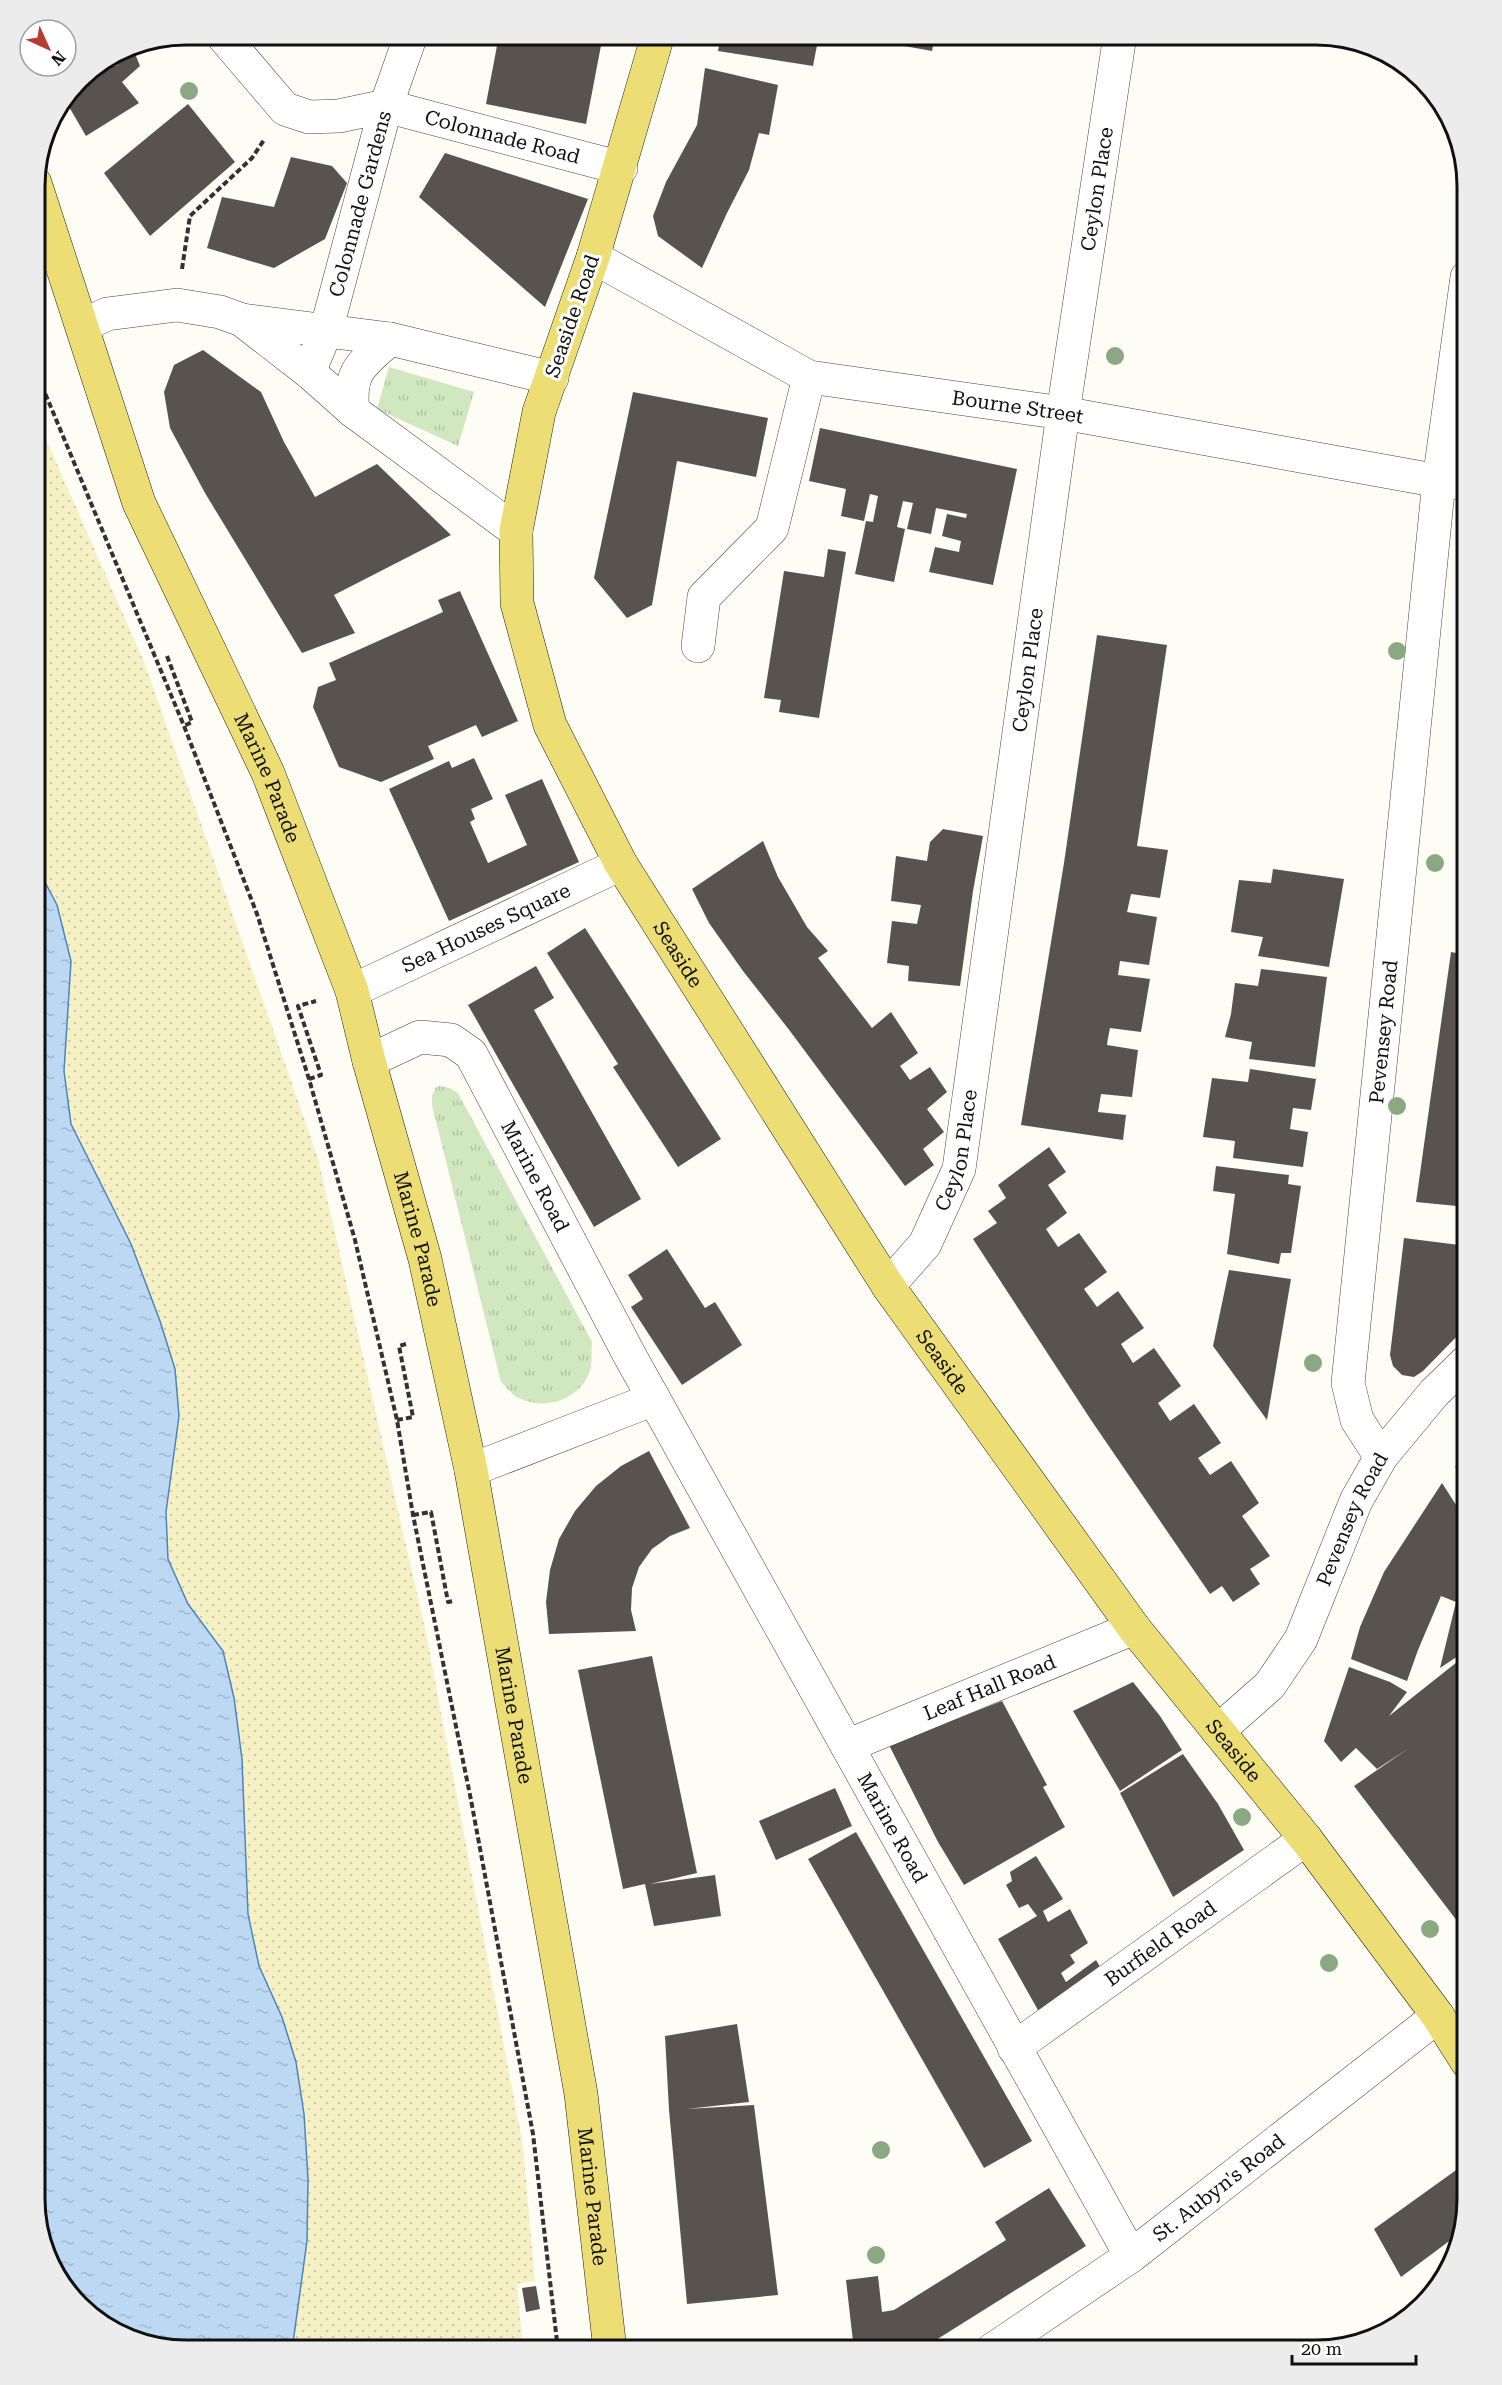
<svg xmlns="http://www.w3.org/2000/svg" width="1502" height="2385" font-family="'Roboto Serif',serif">
	<style>
		.grass { fill: url(#grass-tufts) }
		.sand { fill: url(#sand-dots) }
		.water { fill: url(#water-ripples); stroke: #4a85c3; stroke-width: 1.5 }
		.building { fill: #58534e }
		.lines { fill: none; stroke-linecap: round; stroke-linejoin: round }
		.minor-casing { stroke: #434343; stroke-width: 34 }
		.major-casing { stroke: #212121; stroke-width: 34 }
		.path { stroke: #323232; stroke-width: 4; stroke-dasharray: 6 3; stroke-linecap: butt }
		.minor { stroke: #fff; stroke-width: 33 }
		.major { stroke: #eddd75; stroke-width: 33 }
		.tree { fill: #8aa983 }
		.labels { text-anchor: middle; dominant-baseline: central; stroke-width: 6; stroke-linejoin: round; paint-order: stroke }
		.street-label { font-size: 20px; fill: #101010; stroke: #fff }
		.rim { fill: none; stroke: #101010; stroke-width: 3 }
	</style>
	<defs>
		<pattern id="grass-tufts" width="24" height="20" patternUnits="userSpaceOnUse" patternTransform="scale(1.5)"><rect width="24" height="20" fill="#d0e7c0"/><path d="M3 7l-1-3M5 7V3M7 7l1-3M15 17l-1-3M17 17v-4M19 17l1-3" fill="none" stroke="#b2c5a4"/></pattern>
		<pattern id="sand-dots" width="8" height="8" patternUnits="userSpaceOnUse" patternTransform="scale(1.5)"><rect width="8" height="8" fill="#f6f1c5"/><path d="M2 2h.1M6 6h.1" fill="none" stroke="#d2cea8" stroke-width="1.8" stroke-linecap="round"/></pattern>
		<pattern id="water-ripples" width="26" height="14" patternUnits="userSpaceOnUse" patternTransform="scale(1.5)"><rect width="26" height="14" fill="#bdd8f2"/><path d="M2 4q2-2 4 0t4 0M15 11q2-2 4 0t4 0" fill="none" stroke="#a1b8ce"/></pattern>
	</defs>
	<rect width="100%" height="100%" fill="#fefdf5"/>
	<g class="grass">
		<polygon points="389,367 474,392 458,446 377,409"/>
		<path d="M440 1086 450 1088 458 1093 592 1342C591 1350 592 1359 591 1366 585 1398 546 1412 519 1398 512 1395 506 1387 501 1382L432 1105V1096L436 1087Z"/>
	</g>
	<polygon class="sand" points="35,414 145,664 318,1158 426,1633 523,2146 535,2281 517,2284 523,2350 177,2350 102,2325 50,2266 35,2199"/>
	<polygon class="water" points="35,863 57,905 71,961 64,1071 71,1124 131,1244 160,1321 175,1369 179,1416 166,1512 168,1559 188,1604 223,1651 234,1698 242,1759 248,1914 259,1966 282,2017 296,2062 304,2114 308,2178 307,2241 292,2350 177,2350 102,2325 50,2266 35,2199"/>
	<g class="building">
		<polygon points="499,35 603,35 586,124 486,104"/>
		<polygon points="721,35 819,35 813,66 718,51"/>
		<polygon points="843,35 935,35 932,51"/>
		<polygon points="134,51 140,66 122,82 139,103 86,136 65,100 79,79 107,60 116,66"/>
		<polygon points="705,68 778,85 769,135 759,133 749,170 727,213 702,268 658,236 653,216 666,182 697,125"/>
		<polygon points="188,104 235,162 150,236 104,173"/>
		<polygon points="445,153 588,199 545,307 419,197"/>
		<polygon points="291,157 332,166 347,183 325,239 274,268 207,248 222,197 274,207"/>
		<polygon points="203,350 261,392 284,442 315,497 377,464 451,535 334,595 355,633 302,653 205,493 170,428 164,392 174,365"/>
		<polygon points="633,392 768,418 756,477 677,461 652,605 627,618 594,578"/>
		<polygon points="820,428 1017,469 993,585 929,572 935,547 959,552 961,541 942,536 947,514 966,518 967,514 936,508 931,534 907,529 913,503 903,501 897,527 905,529 894,582 855,574 866,521 873,522 878,496 870,494 864,521 841,516 846,489 809,481"/>
		<polygon points="828,549 846,552 819,718 779,712 781,700 764,698 784,571 824,577"/>
		<polygon points="460,591 518,721 482,737 476,725 428,746 434,759 381,782 339,767 313,707 318,687 336,680 329,663 443,612 438,600"/>
		<polygon points="1097,635 1167,645 1137,846 1168,850 1160,898 1131,894 1127,912 1157,917 1149,965 1120,961 1118,975 1150,979 1141,1032 1110,1028 1108,1038 1107,1045 1138,1050 1132,1097 1101,1094 1098,1112 1126,1115 1123,1140 1021,1125 1064,863"/>
		<polygon points="474,758 493,799 471,809 475,819 470,822 488,863 527,845 505,795 542,779 579,862 449,921 389,789 449,761 452,768"/>
		<polygon points="943,829 983,836 973,891 960,986 908,981 909,966 887,963 892,921 917,924 921,905 891,901 896,856 927,861 930,842"/>
		<polygon points="763,841 778,877 807,927 828,951 818,958 872,1028 891,1012 918,1053 900,1066 910,1080 930,1067 947,1092 927,1109 944,1132 923,1149 934,1165 905,1186 790,1031 743,971 709,923 692,889"/>
		<polygon points="1273,869 1344,879 1329,967 1258,956 1263,937 1231,932 1239,880 1271,883"/>
		<polygon points="585,928 721,1139 678,1167 613,1067 618,1064 547,953"/>
		<polygon points="1451,952 1467,955 1467,1207 1416,1202"/>
		<polygon points="536,966 554,998 534,1010 641,1199 594,1227 468,1005"/>
		<polygon points="1261,969 1327,977 1315,1067 1249,1059 1252,1042 1225,1037 1231,1014 1235,983 1258,986"/>
		<polygon points="1250,1069 1316,1079 1311,1110 1293,1108 1290,1129 1308,1132 1303,1167 1233,1158 1235,1141 1203,1137 1212,1078 1248,1082"/>
		<polygon points="1049,1147 1066,1172 1048,1185 1067,1213 1046,1229 1058,1247 1079,1233 1107,1272 1084,1289 1097,1307 1118,1291 1144,1328 1121,1344 1133,1363 1154,1348 1181,1386 1158,1403 1170,1421 1194,1404 1221,1443 1198,1458 1210,1475 1231,1461 1259,1503 1242,1516 1270,1556 1250,1569 1260,1584 1233,1602 1222,1586 1210,1594 1091,1420 973,1239 997,1223 988,1211 1006,1198 998,1185"/>
		<polygon points="1216,1166 1289,1175 1288,1184 1301,1186 1291,1253 1281,1253 1279,1264 1227,1254 1235,1194 1213,1191"/>
		<polygon points="1404,1238 1467,1246 1467,1326 1423,1371 1414,1377 1402,1375 1393,1366 1390,1355"/>
		<polygon points="667,1249 705,1308 715,1302 742,1345 682,1385 631,1307 643,1299 628,1275"/>
		<polygon points="1229,1270 1291,1279 1267,1420 1213,1346"/>
		<polygon points="649,1451 690,1528 670,1536 652,1549 639,1567 632,1588 631,1610 636,1631 549,1634 546,1602 550,1570 559,1539 575,1511 596,1486 621,1466"/>
		<polygon points="1467,1453 1467,1478 1455,1467"/>
		<polygon points="1442,1483 1467,1522 1467,1650 1440,1668 1456,1602 1441,1596 1418,1650 1407,1681 1351,1659 1360,1627 1384,1572"/>
		<polygon points="652,1656 697,1873 650,1884 715,1875 721,1916 654,1926 645,1884 623,1889 578,1670"/>
		<polygon points="1457,1662 1467,1676 1467,1709 1464,1711 1467,1715 1467,1934 1354,1786 1409,1748 1377,1769 1356,1748 1341,1762 1324,1741 1349,1667 1390,1682 1407,1692 1389,1716"/>
		<polygon points="1133,1682 1160,1716 1182,1750 1120,1791 1073,1711"/>
		<polygon points="1002,1701 1047,1785 1043,1787 1065,1827 964,1885 938,1842 889,1745"/>
		<polygon points="1183,1754 1218,1804 1244,1850 1173,1897 1120,1793"/>
		<polygon points="835,1788 852,1826 776,1860 759,1821"/>
		<polygon points="856,1832 1032,2141 984,2168 808,1859"/>
		<polygon points="1036,1856 1063,1899 1043,1911 1048,1922 1070,1909 1088,1943 1070,1955 1075,1963 1061,1973 1066,1982 1096,1960 1105,1975 1043,2019 998,1939 1037,1916 1028,1904 1019,1908 1006,1885 1012,1881 1010,1872"/>
		<polygon points="737,2024 749,2102 687,2109 754,2105 778,2295 687,2304 669,2110 665,2036"/>
		<polygon points="1466,2163 1467,2166 1467,2199 1456,2236 1401,2277 1374,2229"/>
		<polygon points="1049,2188 1086,2246 920,2350 854,2350 846,2280 878,2276 882,2312 894,2310 1006,2240 995,2222"/>
		<polygon points="536,2286 540,2309 526,2312 522,2288"/>
	</g>
	<g class="lines">
		<defs>
			<g id="minor">
				<path id="s1" d="M222 35 285 109 309 117 339 116 386 106 621 168"/>
				<path id="s2" d="M593 257 809 377 1063 413 1439 481 1467 484"/>
				<polyline points="242,320 309,372 353,411 516,531"/>
				<polyline points="82,326 107,314 177,305 220,312 242,320 390,339 552,378"/>
				<path id="s3" d="M309 372 326 331 386 106 411 35"/>
				<path d="M353 411C348 371 362 364 390 339"/>
				<polyline points="698,646 704,597 772,528 809,377"/>
				<path id="s4" d="M352 991 621 864"/>
				<path id="s5" d="M369 1061 420 1037 451 1040 471 1054 630 1356 1131 2256"/>
				<path id="s6" d="M888 1286 925 1244 959 1169 1063 413 1120 35"/>
				<path id="s7" d="M1381 1457 1357 1420 1348 1383 1439 481 1467 277"/>
				<polyline points="471,1470 654,1399"/>
				<path id="s8" d="M1218 1731 1270 1685 1301 1639 1356 1501 1381 1457 1434 1393 1467 1361"/>
				<path id="s9" d="M847 1746 1134 1628"/>
				<path id="s10" d="M1014 2048 1306 1839"/>
				<path id="s11" d="M992 2350 1131 2256 1438 2016"/>
			</g>
			<g id="major">
				<path id="s12" d="M658 35 593 257 539 412 516 531 517 603 550 725 621 864 888 1286 1134 1628 1306 1839 1438 2016 1467 2062"/>
				<path id="s13" d="M35 183 139 503 268 773 352 991 369 1061 425 1259 471 1470 581 2094 610 2350"/>
			</g>
		</defs>
		<use href="#minor" class="minor-casing"/>
		<use href="#major" class="major-casing"/>
		<g class="path">
			<polyline points="182,269 190,216 252,158 264,140"/>
			<polyline points="35,369 184,726 257,914 309,1079 355,1240 397,1420 413,1515 471,1800 533,2134 558,2350"/>
			<polyline points="167,656 192,722 184,726"/>
			<polyline points="309,1079 321,1075 298,1006 316,1001"/>
			<polyline points="397,1420 413,1417 399,1346 406,1344"/>
			<polyline points="413,1515 431,1512 448,1602 454,1601"/>
		</g>
		<use href="#minor" class="minor"/>
		<use href="#major" class="major"/>
	</g>
	<g class="tree">
		<circle cx="189" cy="91" r="9"/>
		<circle cx="1115" cy="356" r="9"/>
		<circle cx="1397" cy="651" r="9"/>
		<circle cx="1435" cy="863" r="9"/>
		<circle cx="1397" cy="1106" r="9"/>
		<circle cx="1313" cy="1363" r="9"/>
		<circle cx="1242" cy="1817" r="9"/>
		<circle cx="1430" cy="1929" r="9"/>
		<circle cx="1329" cy="1963" r="9"/>
		<circle cx="881" cy="2150" r="9"/>
		<circle cx="876" cy="2255" r="9"/>
	</g>
	<g class="labels">
		<g class="street-label">
			<text stroke="none"><textPath href="#s1" startOffset="321">Colonnade Road</textPath></text>
			<text stroke="none"><textPath href="#s6" startOffset="1128">Ceylon Place</textPath></text>
			<text stroke="none"><textPath href="#s3" startOffset="176">Colonnade Gardens</textPath></text>
			<text transform="translate(572 316) rotate(-71)">Seaside Road</text>
			<text stroke="none"><textPath href="#s2" startOffset="458">Bourne Street</textPath></text>
			<text stroke="none"><textPath href="#s6" startOffset="642">Ceylon Place</textPath></text>
			<text stroke="none"><textPath href="#s13" startOffset="640">Marine Parade</textPath></text>
			<text stroke="none"><textPath href="#s4" startOffset="148">Sea Houses Square</textPath></text>
			<text stroke="none"><textPath href="#s12" startOffset="978">Seaside</textPath></text>
			<text stroke="none"><textPath href="#s7" startOffset="435">Pevensey Road</textPath></text>
			<text stroke="none"><textPath href="#s6" startOffset="156">Ceylon Place</textPath></text>
			<text stroke="none"><textPath href="#s5" startOffset="250">Marine Road</textPath></text>
			<text stroke="none"><textPath href="#s13" startOffset="1126">Marine Parade</textPath></text>
			<text stroke="none"><textPath href="#s12" startOffset="1464">Seaside</textPath></text>
			<text stroke="none"><textPath href="#s8" startOffset="255">Pevensey Road</textPath></text>
			<text stroke="none"><textPath href="#s9" startOffset="154">Leaf Hall Road</textPath></text>
			<text stroke="none"><textPath href="#s13" startOffset="1612">Marine Parade</textPath></text>
			<text stroke="none"><textPath href="#s12" startOffset="1950">Seaside</textPath></text>
			<text stroke="none"><textPath href="#s5" startOffset="993">Marine Road</textPath></text>
			<text stroke="none"><textPath href="#s10" startOffset="180">Burfield Road</textPath></text>
			<text stroke="none"><textPath href="#s11" startOffset="279">St. Aubyn's Road</textPath></text>
			<text stroke="none"><textPath href="#s13" startOffset="2100">Marine Parade</textPath></text>
		</g>
	</g>
	<path d="M0 0H1502V2385H0ZM186 45H1316A141 141 0 0 1 1457 186V2199A141 141 0 0 1 1316 2340H186A141 141 0 0 1 45 2199V186A141 141 0 0 1 186 45Z" fill="#ececec" fill-rule="evenodd"/>
	<path class="rim" d="M186 45H1316A141 141 0 0 1 1457 186V2199A141 141 0 0 1 1316 2340H186A141 141 0 0 1 45 2199V186A141 141 0 0 1 186 45Z"/>
	<g transform="translate(48 48) rotate(135)"><circle r="28" fill="#ffffff" stroke="#9f9f9f" stroke-width="1.5"/>
	<path d="M0-4.5L10 22L0 15L-10 22Z" fill="#b63b33"/>
	<text y="-9" font-size="16" font-weight="bold" text-anchor="middle" fill="#101010">N</text>
	</g>
	<path d="M1292 2355v9h124v-9" fill="none" stroke="#101010" stroke-width="3"/>
	<text x="1301" y="2355" font-size="18" fill="#101010" stroke="#ffffff" stroke-width="4.5" paint-order="stroke">20 m</text>
</svg>
